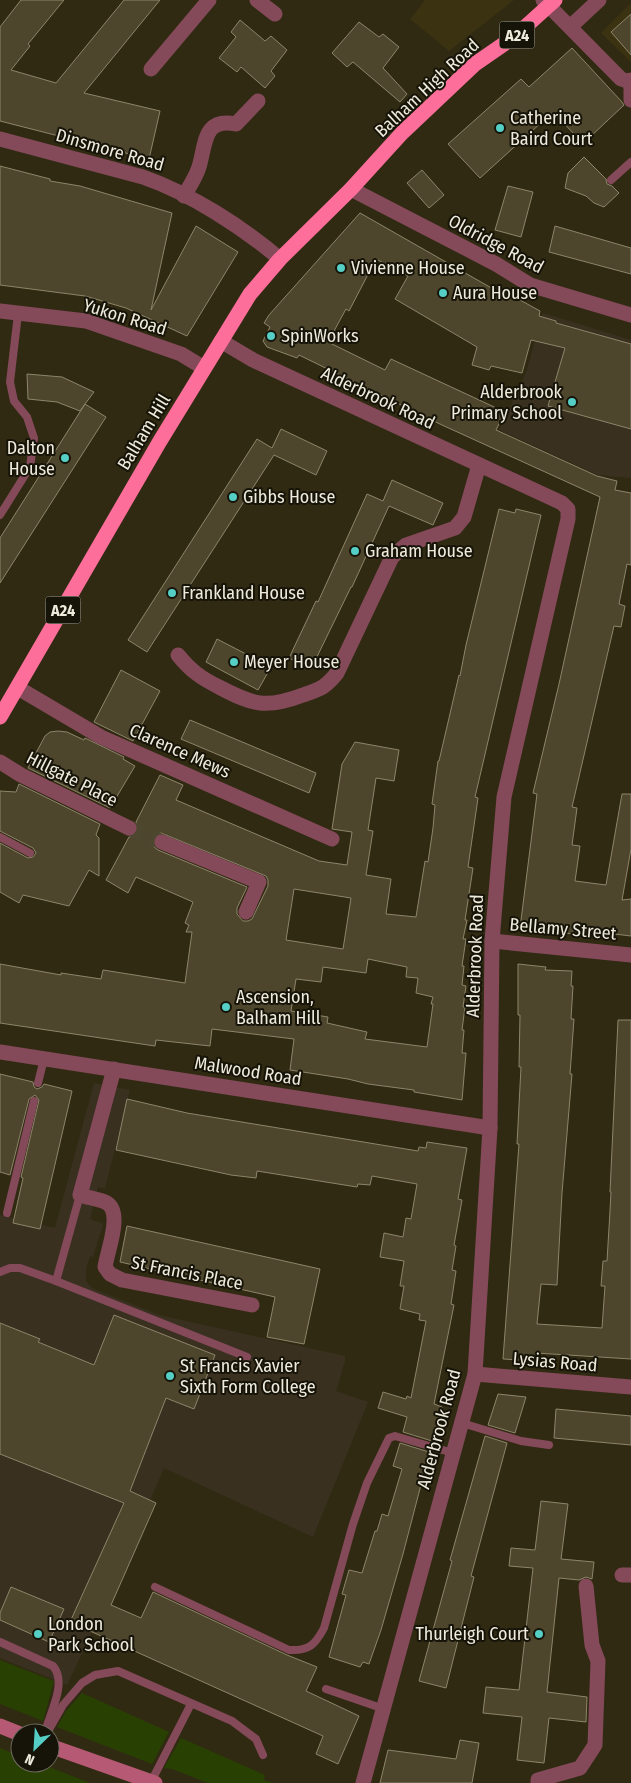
<svg xmlns="http://www.w3.org/2000/svg" width="631" height="1783" font-family="'Fira Sans Condensed',sans-serif">
	<style>
		.built { fill: #3b3212 }
		.education { fill: #3a3020 }
		.green { fill: #294003 }
		.building { fill: #4d462d; stroke: #8d856a; fill-rule: evenodd }
		.lines { fill: none; stroke-linecap: round; stroke-linejoin: round }
		.street-tunnel { stroke: #4e4730; stroke-width: 15; stroke-dasharray: 15 8; stroke-linecap: butt }
		.lane { stroke: #844a5a; stroke-width: 8 }
		.street { stroke: #844a5a; stroke-width: 15 }
		.secondary { stroke: #b65974; stroke-width: 15 }
		.highway { stroke: #fe6e9b; stroke-width: 15 }
		.poi-dot { fill: #55cec5; stroke: #161308; stroke-width: 2 }
		.labels { text-anchor: middle; dominant-baseline: central; stroke-width: 4; stroke-linejoin: round; paint-order: stroke }
		.shield { fill: #161308; stroke: #aeaa9c; stroke-width: 1 }
		.shield-label { font-size: 16px; font-weight: bold; fill: #efebdc }
		.street-label { font-size: 18px; fill: #efebdc; stroke: #161308 }
		.poi-label { font-size: 18px; fill: #efebdc; stroke: #161308; text-anchor: start }
	</style>
	<rect width="100%" height="100%" fill="#312a12"/>
	<g class="built">
		<polygon points="425,0 514,0 449,51 410,19"/>
		<polygon points="631,3 631,62 601,33"/>
	</g>
	<g class="education">
		<polygon points="543,313 631,340 631,478 598,475 499,430 526,373"/>
		<polygon points="94,1083 130,1090 105,1188 98,1187 90,1219 103,1224 93,1257 90,1256 86,1269 86,1281 90,1286 94,1289 159,1315 345,1356 345,1361 336,1391 368,1402 313,1537 164,1468 107,1600 67,1685 0,1658 0,1215 55,1228"/>
	</g>
	<g class="green">
		<polygon points="0,1660 54,1681 43,1721 0,1704"/>
		<polygon points="82,1693 169,1732 152,1764 57,1727 66,1711"/>
		<polygon points="181,1738 265,1775 264,1780 273,1783 208,1783 172,1769 164,1768"/>
		<polygon points="0,1748 20,1756 20,1763 39,1763 90,1783 0,1783"/>
	</g>
	<g class="building">
		<polygon points="21,0 64,0 28,44 30,46 11,70 56,83 124,0 160,0 84,93 160,111 149,159 0,121 0,27"/>
		<polygon points="631,14 631,55 611,32"/>
		<polygon points="240,20 265,41 271,36 287,50 271,71 275,76 265,88 241,67 237,72 219,58 236,37 231,32"/>
		<polygon points="359,22 379,37 383,34 399,47 383,68 407,94 400,102 353,62 347,67 332,53"/>
		<polygon points="572,48 622,102 624,105 589,138 575,135 553,112 480,178 448,144 521,79 529,87"/>
		<polygon points="584,157 606,179 607,184 612,186 619,193 604,207 594,203 586,196 565,188 568,173"/>
		<polygon points="0,166 50,179 50,181 80,186 172,213 151,310 196,226 238,252 187,336 126,308 85,296 0,285"/>
		<polygon points="422,170 444,195 429,208 407,183"/>
		<polygon points="508,186 533,192 521,237 495,230"/>
		<polygon points="360,213 509,298 511,295 540,311 539,316 556,321 556,323 631,344 631,429 548,406 565,348 531,340 522,373 491,366 489,370 472,365 477,347 395,299 408,276 376,259 349,311 346,309 328,342 385,370 391,359 505,412 496,430 597,476 617,481 615,490 631,493 631,565 627,564 619,604 625,606 621,627 614,626 572,807 577,808 572,845 580,846 575,881 606,885 622,794 631,794 631,849 622,900 631,899 631,936 573,929 573,934 520,928 537,794 533,793 559,684 600,497 442,425 299,355 297,358 267,347 263,341 270,327 264,323 269,315"/>
		<polygon points="555,226 631,248 631,274 549,252"/>
		<polygon points="27,374 62,377 94,392 85,404 106,417 0,583 0,538 85,404 80,411 57,402 28,399"/>
		<polygon points="281,429 327,451 316,475 274,455 147,652 128,640 257,439 272,448"/>
		<polygon points="392,480 443,503 433,525 389,506 352,587 351,587 311,669 289,658 316,601 318,602 367,494 383,501"/>
		<path d="M499 509 515 513 516 509 541 515 475 797 478 798 468 867 473 868 465 920H467L463 939H466L462 966H464L462 985 466 986 463 1007H465L462 1030H464L462 1053H466L462 1100 414 1092V1090L368 1084 348 1079 290 1070 294 1039 212 1029 210 1046 156 1040 155 1046 0 1023V964L61 975V973L101 979 103 970 185 983 192 932H186L189 925 185 923 193 902 136 877 128 893 106 880 129 837 134 836 137 833 138 827 136 822 160 775 183 785 176 800 319 861 347 865 352 832 332 829 342 764 355 742 399 750 394 781 376 778 368 830 373 831 366 875 391 879 386 914 416 917 425 861 428 862 433 828 435 805 432 804 438 761H439L459 675 460 676 466 645ZM161 833 266 876 268 880V886L252 919 248 921H243L237 914V908L247 887 158 850 154 847 153 839 157 834ZM294 889 351 898 343 949 286 940ZM368 959 407 967 406 977 418 978 416 993 433 997 431 1004H433L427 1047 365 1039 367 1032 327 1023 328 1017 291 1011 296 979 321 982 323 967 366 973Z"/>
		<polygon points="217,639 271,667 258,690 206,662"/>
		<polygon points="121,670 160,691 133,741 94,722"/>
		<polygon points="190,720 316,773 309,793 181,739"/>
		<polygon points="58,731 67,732 84,740 85,738 124,757 123,759 135,766 110,808 28,768 45,736 50,732"/>
		<polygon points="19,784 100,824 96,835 99,838 99,876 89,870 69,906 23,895 19,903 0,892 0,843 28,858 33,857 36,853 33,848 0,831 0,791 16,792"/>
		<polygon points="518,964 546,967 545,970 572,971 571,986 573,986 571,1019 574,1019 570,1074 572,1074 562,1193 557,1285 541,1284 537,1324 602,1328 605,1286 601,1286 603,1261 607,1261 610,1211 611,1192 610,1192 618,1020 631,1020 631,1359 536,1353 536,1361 503,1359 519,1144 517,1144 521,1067 519,1067 520,1015 518,1015"/>
		<polygon points="0,1074 33,1082 34,1087 37,1089 42,1087 44,1084 72,1091 40,1229 13,1223 23,1178 21,1177 39,1100 35,1095 29,1099 10,1175 0,1172"/>
		<polygon points="127,1099 187,1113 418,1151 419,1147 426,1148 427,1142 467,1148 458,1199 462,1200 454,1245 456,1246 452,1270 456,1271 451,1304 454,1305 434,1404 442,1407 432,1441 403,1432 407,1417 378,1408 383,1392 406,1399 407,1396 411,1398 426,1321 419,1320 420,1314 400,1309 404,1286 400,1286 404,1261 380,1257 384,1233 403,1237 406,1218 411,1219 417,1184 372,1176 370,1185 358,1184 357,1187 257,1171 256,1178 231,1175 116,1150"/>
		<polygon points="127,1226 320,1269 304,1344 267,1337 275,1297 120,1262"/>
		<polygon points="114,1315 215,1355 194,1409 166,1398 130,1491 156,1503 111,1605 141,1618 153,1592 287,1655 317,1667 306,1691 359,1716 338,1764 316,1754 323,1736 70,1622 124,1503 0,1454 0,1323 40,1339 38,1342 94,1365"/>
		<polygon points="498,1394 526,1397 515,1433 488,1425"/>
		<polygon points="556,1409 631,1416 631,1445 554,1438"/>
		<polygon points="485,1436 507,1443 471,1576 474,1577 446,1688 419,1681 452,1561 450,1560"/>
		<polygon points="400,1443 429,1452 429,1454 403,1554 381,1630 369,1664 363,1662 360,1667 329,1657 346,1595 342,1594 349,1570 362,1573 375,1531 377,1531 382,1514 388,1516 402,1469 393,1466"/>
		<polygon points="541,1501 568,1504 561,1559 594,1562 592,1579 586,1577 579,1580 559,1578 547,1692 587,1697 586,1722 549,1718 544,1763 517,1760 522,1717 483,1713 486,1687 519,1690 533,1568 509,1566 511,1548 535,1550"/>
		<polygon points="11,1587 64,1609 49,1642 0,1620 0,1613"/>
		<polygon points="460,1740 479,1743 472,1783 380,1783 388,1750 456,1759"/>
	</g>
	<g class="lines">
		<polyline class="street-tunnel" points="129,828 162,842"/>
		<g class="lane">
			<polyline points="611,180 631,162"/>
			<polyline points="0,515 30,467 34,438 27,417 14,401 10,382 18,314"/>
			<polyline points="0,837 30,853"/>
			<polyline points="38,1083 44,1059"/>
			<polyline points="7,1213 34,1101"/>
			<polyline points="0,1272 10,1268 20,1268 56,1281 247,1357"/>
			<polyline points="56,1281 80,1195"/>
			<polyline points="462,1423 521,1441 549,1445"/>
			<path d="M155 1587 289 1650C309 1651 315 1645 324 1628L353 1524 367 1483 389 1438 395 1436 453 1453"/>
			<path d="M0 1642 53 1666C67 1682 51 1711 46 1729"/>
			<polyline points="326,1689 384,1709"/>
			<polyline points="47,1733 63,1705 82,1683 95,1675 118,1671 232,1721 256,1739 263,1755"/>
			<polyline points="151,1782 191,1704"/>
		</g>
		<g class="street">
			<polyline points="257,0 275,14"/>
			<polyline points="543,0 621,79 627,81 631,80"/>
			<polyline points="570,27 599,0"/>
			<polyline points="151,69 209,0"/>
			<polyline points="631,84 631,100"/>
			<path d="M0 139 143 177C191 194 241 226 280 259"/>
			<polyline points="351,189 496,264 530,285 631,315"/>
			<path d="M184 196C189 187 196 177 199 167 206 144 203 117 236 124L258 101"/>
			<polyline points="0,311 86,321 181,354 204,368"/>
			<polyline points="221,341 253,360 562,503 568,509 568,519 504,797 492,941 490,1128 475,1374 363,1783"/>
			<path d="M178 655C191 671 201 678 219 687 253 705 266 709 303 695 320 689 325 688 337 673L392 557 406 545 455 528 464 517 479 465"/>
			<polyline points="18,688 101,737 332,839"/>
			<polyline points="0,762 21,775 129,828"/>
			<polyline points="162,842 259,882 246,912"/>
			<polyline points="492,941 631,955"/>
			<polyline points="0,1052 490,1128"/>
			<path d="M114 1069 80 1195C88 1198 100 1199 107 1203 123 1213 107 1252 105 1267L110 1274 122 1280 252 1305"/>
			<polyline points="475,1374 631,1387"/>
			<polyline points="622,1575 631,1575"/>
			<polyline points="538,1783 538,1780 580,1768 595,1745 598,1661 592,1645 586,1586"/>
		</g>
		<g class="secondary">
			<polyline points="0,1726 20,1734"/>
			<polyline points="50,1746 155,1783"/>
		</g>
		<polyline class="highway" points="0,717 160,441 250,294 280,259 351,189 402,133 475,64 514,37 555,0"/>
	</g>
	<g class="poi-dot">
		<circle cx="500" cy="128" r="5"/>
		<circle cx="341" cy="268" r="5"/>
		<circle cx="443" cy="293" r="5"/>
		<circle cx="271" cy="336" r="5"/>
		<circle cx="572" cy="402" r="5"/>
		<circle cx="65" cy="458" r="5"/>
		<circle cx="233" cy="497" r="5"/>
		<circle cx="355" cy="551" r="5"/>
		<circle cx="172" cy="593" r="5"/>
		<circle cx="234" cy="662" r="5"/>
		<circle cx="226" cy="1007" r="5"/>
		<circle cx="170" cy="1376" r="5"/>
		<circle cx="38" cy="1634" r="5"/>
		<circle cx="539" cy="1634" r="5"/>
	</g>
	<g class="labels">
		<g class="shield">
			<rect x="499.5" y="21.5" width="35" height="27" rx="4"/>
			<rect x="45.5" y="596.5" width="35" height="27" rx="4"/>
		</g>
		<g class="shield-label">
			<text x="517" y="35">A24</text>
			<text x="63" y="610">A24</text>
		</g>
		<g class="street-label">
			<text transform="translate(427 88) rotate(-43)">Balham High Road</text>
			<text transform="translate(110 150) rotate(16)">Dinsmore Road</text>
			<text transform="translate(496 244) rotate(28)">Oldridge Road</text>
			<text transform="translate(125 317) rotate(17)">Yukon Road</text>
			<text transform="translate(378 398) rotate(25)">Alderbrook Road</text>
			<text transform="translate(144 432) rotate(-59)">Balham Hill</text>
			<text transform="translate(180 751) rotate(24)">Clarence Mews</text>
			<text transform="translate(72 779) rotate(27)">Hillgate Place</text>
			<text transform="translate(563 929) rotate(5)">Bellamy Street</text>
			<text transform="translate(475 956) rotate(-88)">Alderbrook Road</text>
			<text transform="translate(248 1071) rotate(9)">Malwood Road</text>
			<text transform="translate(187 1273) rotate(11)">St Francis Place</text>
			<text transform="translate(555 1362) rotate(5)">Lysias Road</text>
			<text transform="translate(439 1429) rotate(-75)">Alderbrook Road</text>
		</g>
		<g class="poi-label">
			<text x="510" y="118">Catherine<tspan x="510" dy="21">Baird Court</tspan></text>
			<text x="351" y="268">Vivienne House</text>
			<text x="453" y="293">Aura House</text>
			<text x="281" y="336">SpinWorks</text>
			<text x="562" y="392" text-anchor="end">Alderbrook<tspan x="562" dy="21">Primary School</tspan></text>
			<text x="55" y="448" text-anchor="end">Dalton<tspan x="55" dy="21">House</tspan></text>
			<text x="243" y="497">Gibbs House</text>
			<text x="365" y="551">Graham House</text>
			<text x="182" y="593">Frankland House</text>
			<text x="244" y="662">Meyer House</text>
			<text x="236" y="997">Ascension,<tspan x="236" dy="21">Balham Hill</tspan></text>
			<text x="180" y="1366">St Francis Xavier<tspan x="180" dy="21">Sixth Form College</tspan></text>
			<text x="48" y="1624">London<tspan x="48" dy="21">Park School</tspan></text>
			<text x="529" y="1634" text-anchor="end">Thurleigh Court</text>
		</g>
	</g>
	<g transform="translate(35 1748) rotate(205)"><circle r="24" fill="#161308" stroke="#6d695d"/>
	<path d="M0-4L9 19L0 12L-9 19Z" fill="#55cec5"/>
	<text y="-8" font-size="14" font-weight="bold" text-anchor="middle" fill="#efebdc">N</text>
	</g>
</svg>
